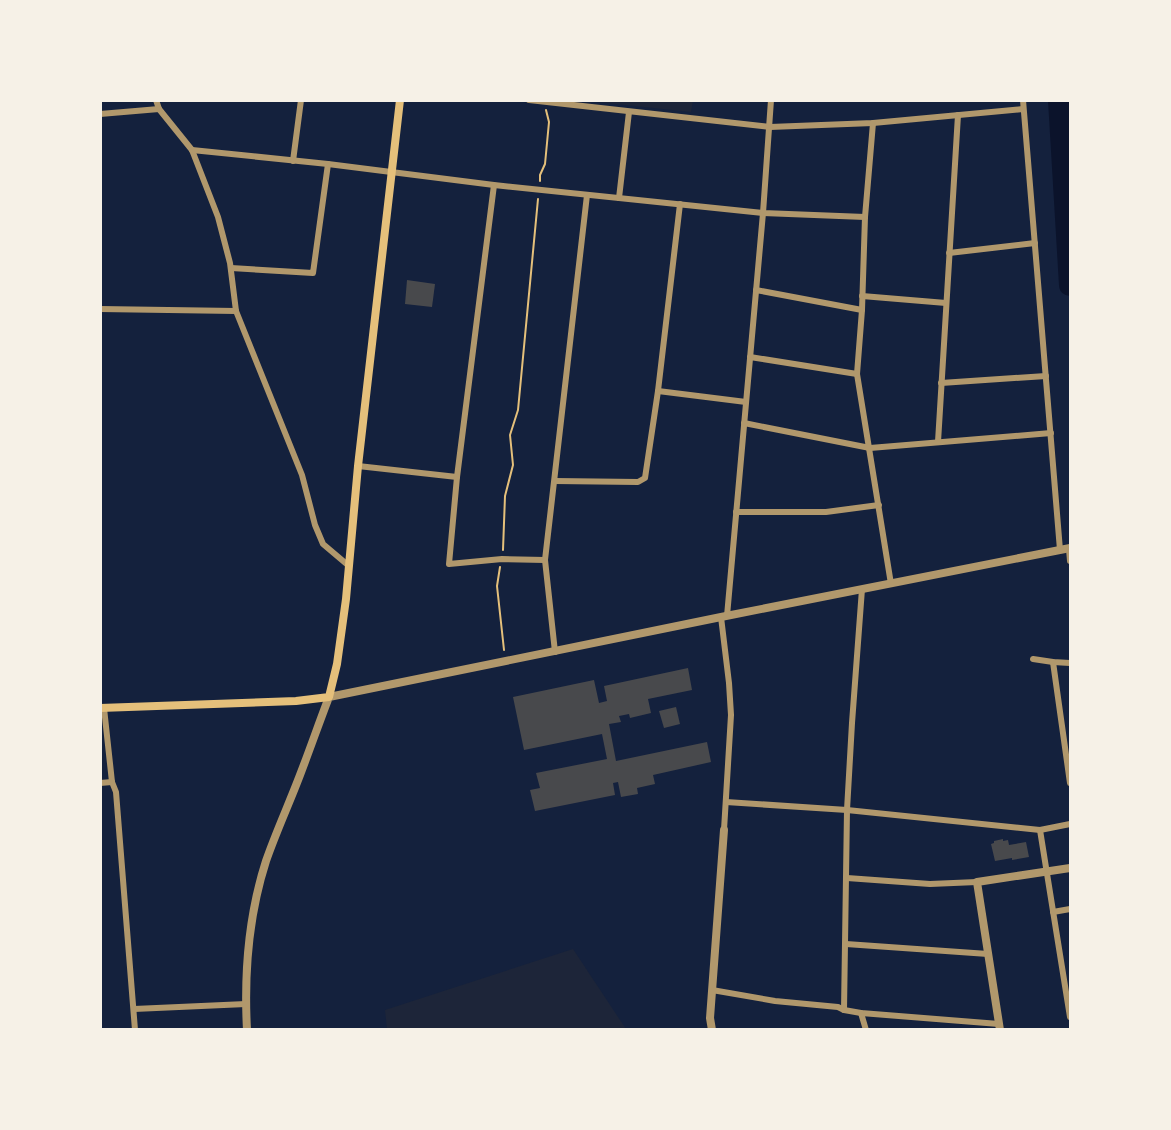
<svg xmlns="http://www.w3.org/2000/svg" width="1171" height="1130" font-family="'DejaVu Sans',sans-serif">
	<style>
		.green { fill: #1d2539 }
		.lines { fill: none; stroke-linecap: round; stroke-linejoin: round }
		.river { stroke: #0b132b; stroke-width: 22 }
		.building { fill: #48494c }
		.path { stroke: #e5c07b; stroke-width: 2 }
		.minor { stroke: #b1986c; stroke-width: 6 }
		.tertiary { stroke: #b1986c; stroke-width: 8 }
		.secondary { stroke: #e5c07b; stroke-width: 8 }
	</style>
	<rect width="100%" height="100%" fill="#14213d"/>
	<g class="green">
		<polygon points="588,101 693,100 693,101 691,112"/>
		<polygon points="573,949 626,1029 387,1029 385,1010"/>
	</g>
	<g class="lines">
		<polyline class="river" points="1059,100 1070,285"/>
	</g>
	<g class="building">
		<polygon points="407,280 435,284 432,307 405,304"/>
		<polygon points="688,668 692,690 648,699 651,713 630,718 629,714 619,716 621,722 609,724 616,761 707,742 711,762 653,775 655,784 637,788 638,794 621,797 618,782 613,783 615,795 535,811 530,790 540,788 536,773 607,759 602,734 524,750 513,697 594,680 599,703 607,701 604,686"/>
		<polygon points="676,707 680,724 664,728 659,711"/>
		<polygon points="1003,839 1003,841 1008,840 1009,845 1026,842 1029,857 1012,860 1012,858 995,861 991,844 994,843 994,841"/>
	</g>
	<g class="lines">
		<g class="path">
			<polyline points="540,181 540,175 545,164 549,122 546,110"/>
			<polyline points="503,550 505,496 513,465 510,435 518,410 538,199"/>
			<polyline points="500,567 497,586 504,650"/>
		</g>
		<g class="minor">
			<polyline points="156,100 159,109 192,150 218,217 230,263 236,311 302,475 315,525 323,544 349,566"/>
			<polyline points="529,100 770,127 873,123 1023,109"/>
			<polyline points="1023,100 1060,550"/>
			<polyline points="100,114 159,109"/>
			<polyline points="873,123 865,217 862,310 857,374 891,584"/>
			<polyline points="192,150 328,164 494,185 763,213 865,217"/>
			<polyline points="293,161 301,100"/>
			<polyline points="494,185 457,477 449,564 502,559 545,560"/>
			<polyline points="619,198 629,112"/>
			<polyline points="949,253 1035,243"/>
			<polyline points="231,268 313,273 328,164"/>
			<polyline points="756,290 862,310"/>
			<polyline points="862,296 946,303"/>
			<polyline points="100,309 236,311"/>
			<polyline points="750,357 857,374"/>
			<polyline points="941,383 1046,376"/>
			<polyline points="658,391 746,402"/>
			<polyline points="744,423 870,448 1051,433"/>
			<polyline points="938,442 958,115"/>
			<polyline points="358,466 457,477"/>
			<polyline points="555,481 638,482 645,478 658,391 680,204"/>
			<polyline points="736,512 826,512 879,505"/>
			<polyline points="1069,549 1070,561"/>
			<polyline points="727,616 763,213 771,100"/>
			<polyline points="721,617 729,683 731,715 724,830"/>
			<polyline points="555,652 545,560 587,195"/>
			<polyline points="1033,659 1053,662 1070,663"/>
			<polyline points="1053,662 1070,783"/>
			<polyline points="104,708 112,782 116,792 135,1030"/>
			<polyline points="100,783 112,782"/>
			<polyline points="726,802 847,810 1040,830 1070,824"/>
			<polyline points="1040,830 1070,1017"/>
			<polyline points="847,878 930,884 977,882"/>
			<polyline points="1053,912 1070,909"/>
			<polyline points="846,944 988,954"/>
			<polyline points="712,990 775,1001 838,1007 844,1010 861,1013 999,1024"/>
			<polyline points="134,1009 246,1004"/>
			<polyline points="844,1010 847,810 852,723 862,589"/>
			<polyline points="861,1013 866,1030"/>
		</g>
		<g class="tertiary">
			<path d="M247 1030C244 974 249 914 266 861 276 832 289 804 300 775 310 749 319 723 329 697L721 617 1070 548"/>
			<polyline points="712,1030 710,1018 724,830"/>
			<polyline points="1000,1030 977,882 1070,868"/>
		</g>
		<polyline class="secondary" points="100,708 296,701 329,697 337,664 346,599 358,466 400,100"/>
	</g>
	<rect width="1171" height="1130" fill="none" stroke="#f6f1e7" stroke-width="204"/>
</svg>
